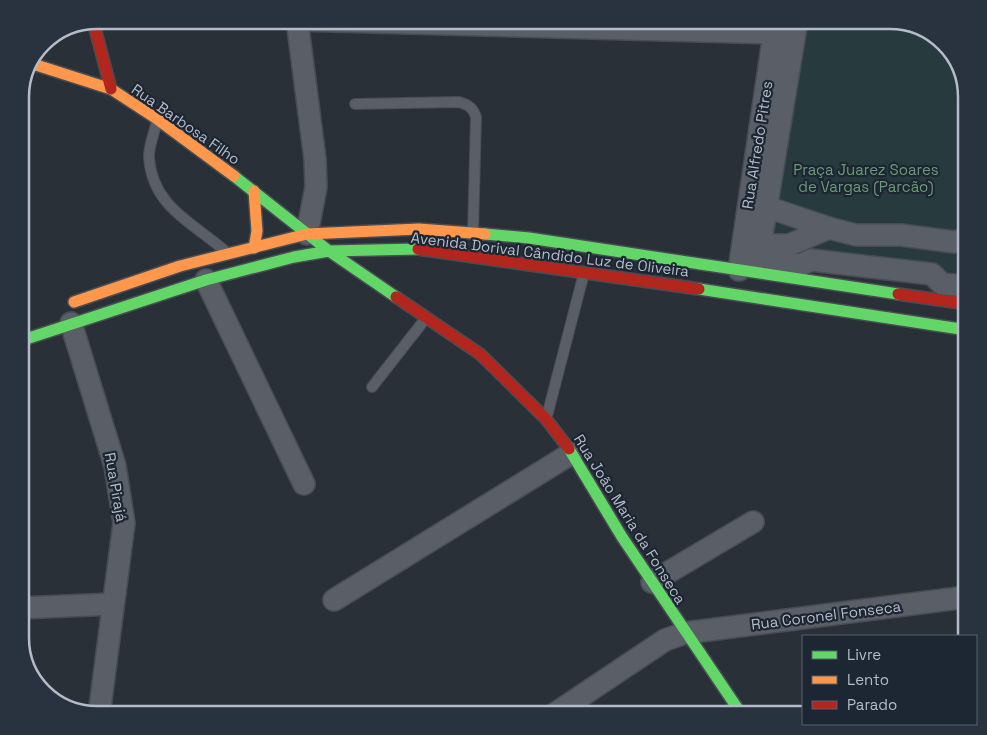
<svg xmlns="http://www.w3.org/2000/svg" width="987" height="735" font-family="'Space Grotesk',sans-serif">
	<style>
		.green { fill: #273a3e }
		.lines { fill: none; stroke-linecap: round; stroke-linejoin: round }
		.lane-casing { stroke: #484c53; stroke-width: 12 }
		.street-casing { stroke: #484c53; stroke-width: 24 }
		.fast-casing { stroke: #484c53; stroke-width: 14 }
		.slow-casing { stroke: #484c53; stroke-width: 14 }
		.jam-casing { stroke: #484c53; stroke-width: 14 }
		.lane { stroke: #5a5e66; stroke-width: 10 }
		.street { stroke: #5a5e66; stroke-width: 21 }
		.fast { stroke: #63d668; stroke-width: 11 }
		.slow { stroke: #ff974d; stroke-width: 11 }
		.jam { stroke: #b3261e; stroke-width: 11 }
		.labels { text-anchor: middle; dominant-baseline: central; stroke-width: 4.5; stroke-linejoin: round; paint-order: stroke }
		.street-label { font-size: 15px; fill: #b4bcc9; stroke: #1d2633 }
		.park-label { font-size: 15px; fill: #6b9a76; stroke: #1d2633 }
		.rim { fill: none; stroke: #b4bcc9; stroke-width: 2.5 }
	</style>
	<rect width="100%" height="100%" fill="#2a3038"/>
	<polygon class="green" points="789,20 891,20 937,36 959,63 967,96 967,291 752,264"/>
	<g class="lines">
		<defs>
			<g id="lane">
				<path d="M355 104 459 102C469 105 473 108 476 117L473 232"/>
				<path d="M157 120C155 132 148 147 149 158 153 208 194 223 225 251"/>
				<polyline points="372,387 426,318"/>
				<polyline points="547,416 584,273"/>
			</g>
			<g id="street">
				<polyline points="297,20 315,159 316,187 307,234"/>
				<polyline points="299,20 774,33"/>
				<polyline points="767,207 829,228"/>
				<polyline points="761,238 770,245 789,245 829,228 856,235 901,235 954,242 967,239"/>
				<polyline points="758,259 797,20"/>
				<polyline points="773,262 801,265 811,260 932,274 942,284 967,286"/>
				<polyline points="739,270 776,20"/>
				<polyline points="206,280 304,484"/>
				<polyline points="71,323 115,466 124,523 99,715"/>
				<polyline points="652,582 753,522"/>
				<polyline points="334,600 572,453"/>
				<polyline points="20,608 113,604"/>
				<polyline points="553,715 665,640 685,633 967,597"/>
			</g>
			<g id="fast">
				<polyline points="234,176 329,251 396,297"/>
				<polyline points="485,234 529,238 898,294"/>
				<polyline points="699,289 967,330"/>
				<polyline points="20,341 206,280 294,257 329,251 418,249"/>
				<polyline points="569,449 622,537 742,715"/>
			</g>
			<g id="slow">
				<polyline points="33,64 111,89 157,119 234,176"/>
				<polyline points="254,191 257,231 254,248"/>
				<polyline points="74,302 180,266 307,234 419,229 485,234"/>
			</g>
			<g id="jam">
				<polyline points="93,21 111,89"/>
				<polyline points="418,249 699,289"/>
				<polyline points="898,294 967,304"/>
				<polyline points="396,297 480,354 546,419 569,449"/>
			</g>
		</defs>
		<use href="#lane" class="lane-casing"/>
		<use href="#street" class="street-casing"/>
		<use href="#fast" class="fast-casing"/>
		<use href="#slow" class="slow-casing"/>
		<use href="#jam" class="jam-casing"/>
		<use href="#lane" class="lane"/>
		<use href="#street" class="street"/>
		<use href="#fast" class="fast"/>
		<use href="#slow" class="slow"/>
		<use href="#jam" class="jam"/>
	</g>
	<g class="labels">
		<g class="street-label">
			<text transform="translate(186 124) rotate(35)">Rua Barbosa Filho</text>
			<text transform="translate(757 145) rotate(-81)">Rua Alfredo Pitres</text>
			<text transform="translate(550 254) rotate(7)">Avenida Dorival Cândido Luz de Oliveira</text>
			<text transform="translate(116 487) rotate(80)">Rua Pirajá</text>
			<text transform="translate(630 519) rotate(58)">Rua João Maria da Fonseca</text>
			<text transform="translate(826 615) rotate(-7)">Rua Coronel Fonseca</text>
		</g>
		<g class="park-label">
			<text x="866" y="169">Praça Juarez Soares<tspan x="866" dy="17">de Vargas (Parcão)</tspan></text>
		</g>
	</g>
	<path d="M0 0H987V735H0ZM97 29H890A68 68 0 0 1 958 97V638A68 68 0 0 1 890 706H97A68 68 0 0 1 29 638V97A68 68 0 0 1 97 29Z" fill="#29323f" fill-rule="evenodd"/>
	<path class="rim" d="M97 29H890A68 68 0 0 1 958 97V638A68 68 0 0 1 890 706H97A68 68 0 0 1 29 638V97A68 68 0 0 1 97 29Z"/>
	<rect x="802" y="635" width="175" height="90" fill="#1d2633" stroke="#59626f"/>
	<rect x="812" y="651" width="25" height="8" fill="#63d668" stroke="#59626f"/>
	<text x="847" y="660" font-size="15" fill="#b4bcc9">Livre</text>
	<rect x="812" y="676" width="25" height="8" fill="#ff974d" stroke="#59626f"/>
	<text x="847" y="685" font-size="15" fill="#b4bcc9">Lento</text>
	<rect x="812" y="701" width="25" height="8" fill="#b3261e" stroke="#59626f"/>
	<text x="847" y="710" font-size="15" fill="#b4bcc9">Parado</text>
</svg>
